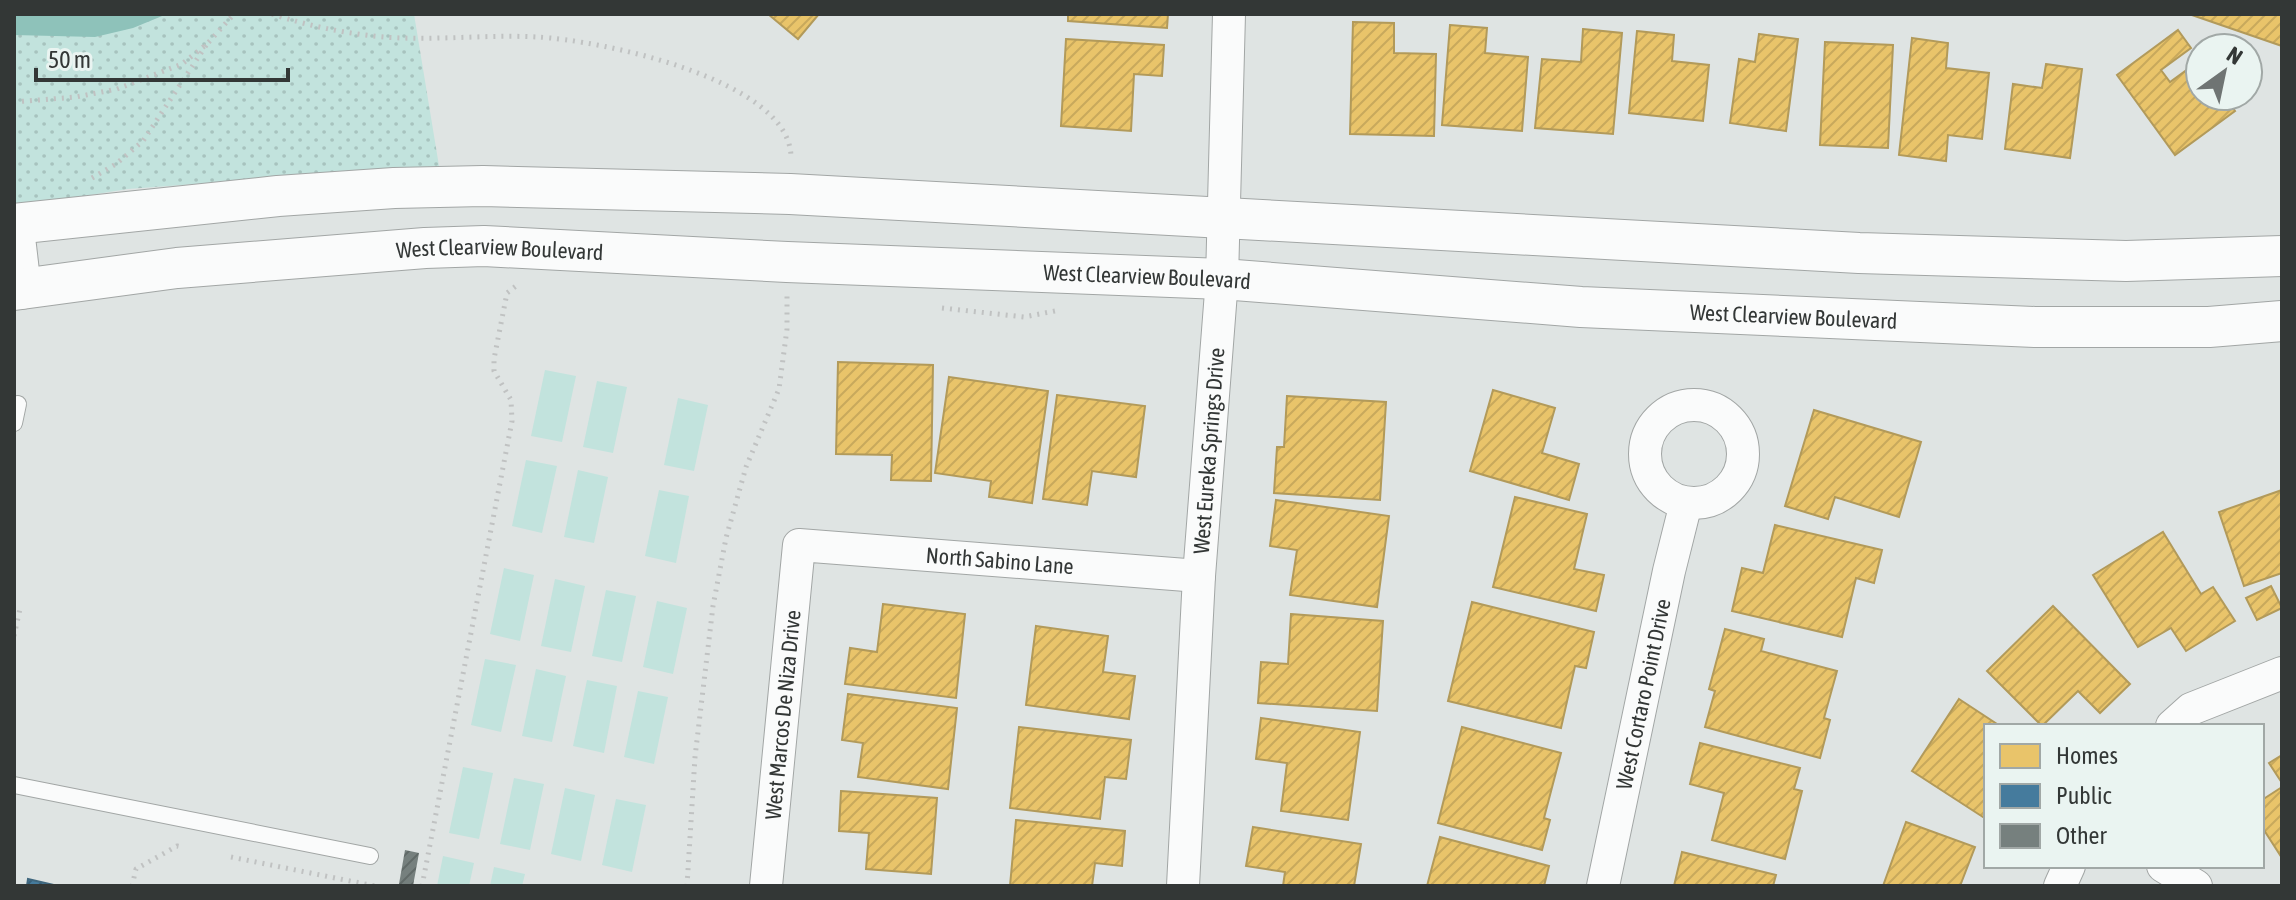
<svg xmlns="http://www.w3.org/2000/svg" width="2296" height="900" font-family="'Asap Condensed',sans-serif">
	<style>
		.grass { fill: url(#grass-dots) }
		.green { fill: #c2e3dd }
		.water { fill: #8ec2ba }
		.homes { fill: url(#homes-hatch); stroke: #b29a5a; stroke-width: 2 }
		.public { fill: url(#public-hatch); stroke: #40677e; stroke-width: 2 }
		.building { fill: url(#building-hatch) }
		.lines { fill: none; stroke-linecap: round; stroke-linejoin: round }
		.service-casing { stroke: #a2a6a5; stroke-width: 18 }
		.minor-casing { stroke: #a2a6a5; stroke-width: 34 }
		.tertiary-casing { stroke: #a2a6a5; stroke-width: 42 }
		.path { stroke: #c0c2c2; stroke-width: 5; stroke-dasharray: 2 6; stroke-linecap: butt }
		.service { stroke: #fafbfb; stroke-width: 16 }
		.minor { stroke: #fafbfb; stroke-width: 32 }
		.tertiary { stroke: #fafbfb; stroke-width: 40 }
		.labels { text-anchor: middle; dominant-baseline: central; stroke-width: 8; stroke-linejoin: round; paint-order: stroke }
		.street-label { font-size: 22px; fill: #333736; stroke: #eaf4f1 }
	</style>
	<defs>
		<pattern id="grass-dots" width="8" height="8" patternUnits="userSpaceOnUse" patternTransform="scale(2)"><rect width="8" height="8" fill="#c2e3dd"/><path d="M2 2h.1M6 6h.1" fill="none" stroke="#a7c3be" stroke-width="1.8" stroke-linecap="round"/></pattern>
		<pattern id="homes-hatch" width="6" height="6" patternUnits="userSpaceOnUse" patternTransform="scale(2)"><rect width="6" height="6" fill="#e9c46a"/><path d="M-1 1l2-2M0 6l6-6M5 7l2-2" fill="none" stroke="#c8a95c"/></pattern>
		<pattern id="public-hatch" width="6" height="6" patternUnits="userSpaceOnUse" patternTransform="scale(2)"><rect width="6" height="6" fill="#457b9d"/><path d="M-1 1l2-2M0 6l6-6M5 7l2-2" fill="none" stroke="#38607a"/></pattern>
		<pattern id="building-hatch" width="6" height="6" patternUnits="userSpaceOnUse" patternTransform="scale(2)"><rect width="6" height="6" fill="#76807e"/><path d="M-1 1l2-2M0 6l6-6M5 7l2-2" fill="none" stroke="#616a68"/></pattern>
	</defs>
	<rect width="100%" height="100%" fill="#dfe4e3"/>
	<polygon class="grass" points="14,14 414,14 439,166 128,189 14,207"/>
	<g class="green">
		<polygon points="545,370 576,376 562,442 531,436"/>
		<polygon points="597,381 627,387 613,453 583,447"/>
		<polygon points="678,398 708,405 694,471 664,465"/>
		<polygon points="526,460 557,466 542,533 512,526"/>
		<polygon points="578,470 608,477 594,543 564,537"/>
		<polygon points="659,490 689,496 676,563 645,556"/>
		<polygon points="504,568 534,575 520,641 490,634"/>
		<polygon points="555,579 585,586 571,652 541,646"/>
		<polygon points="606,590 636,596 622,662 592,656"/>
		<polygon points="657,601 687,608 673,674 643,667"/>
		<polygon points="485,659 516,665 501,732 471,725"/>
		<polygon points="536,669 566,676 552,742 522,736"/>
		<polygon points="587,680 617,686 604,753 573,746"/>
		<polygon points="638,691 668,697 654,764 624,757"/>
		<polygon points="463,767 493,773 479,839 449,833"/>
		<polygon points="514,778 544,784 530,850 500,844"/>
		<polygon points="565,788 595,795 581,861 551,854"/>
		<polygon points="616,799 646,805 632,872 602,865"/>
		<polygon points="443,856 474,863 469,886 437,886"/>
		<polygon points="494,867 525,874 522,886 490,886"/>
	</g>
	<polygon class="water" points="14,14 167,14 133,28 95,37 14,35"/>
	<g class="homes">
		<polygon points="768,14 819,14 798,39"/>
		<polygon points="1068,14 1168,14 1167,28 1068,21"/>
		<polygon points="2189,14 2282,14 2282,46"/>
		<polygon points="1353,22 1394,23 1394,53 1436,54 1434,136 1350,134"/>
		<polygon points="1450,25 1487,28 1485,53 1528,57 1522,131 1442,125"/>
		<polygon points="1583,29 1622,33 1613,134 1535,128 1542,59 1581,62"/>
		<polygon points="2178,30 2191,48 2161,70 2170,82 2199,61 2200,96 2224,96 2235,111 2175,155 2117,75"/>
		<polygon points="1637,31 1674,35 1672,61 1709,65 1703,121 1629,113"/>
		<polygon points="1759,34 1798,39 1786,131 1730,123 1739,59 1755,62"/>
		<polygon points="1912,38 1948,43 1946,68 1989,73 1982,139 1948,135 1946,161 1899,155"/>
		<polygon points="1066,39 1164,45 1162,76 1134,74 1131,131 1061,126"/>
		<polygon points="1825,42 1893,45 1888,148 1820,145"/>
		<polygon points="2046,64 2082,69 2070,158 2005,149 2013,84 2042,88"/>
		<polygon points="838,362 933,365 931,481 891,480 892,455 836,454"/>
		<polygon points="949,377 1048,391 1032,503 989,497 991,481 935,473"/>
		<polygon points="1493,390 1555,408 1542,453 1579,464 1569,500 1470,471"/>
		<polygon points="1057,395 1145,406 1136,477 1092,471 1087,505 1043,499"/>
		<polygon points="1287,396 1386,402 1380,500 1274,493 1277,447 1284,447"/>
		<polygon points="1814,410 1921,442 1899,517 1835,497 1828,519 1785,506"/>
		<polygon points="2282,490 2282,573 2244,586 2219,512"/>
		<polygon points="1515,497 1587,514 1574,569 1604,575 1596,611 1493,587"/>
		<polygon points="1276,500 1389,516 1377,607 1290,595 1297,550 1270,546"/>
		<polygon points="1775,525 1882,550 1874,583 1856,578 1842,637 1732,611 1742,568 1763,573"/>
		<polygon points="2163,532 2201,594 2213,587 2235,621 2186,651 2171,628 2138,647 2093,575"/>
		<polygon points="2271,586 2282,608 2257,620 2246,598"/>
		<polygon points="1472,602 1594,632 1586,668 1575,666 1561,728 1448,701"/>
		<polygon points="883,604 965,614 956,698 845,684 850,648 877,652"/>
		<polygon points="2053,606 2130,684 2100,713 2078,691 2042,726 1987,671"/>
		<polygon points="1291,614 1383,621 1377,711 1258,703 1261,662 1288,664"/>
		<polygon points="1036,626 1108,636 1103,672 1135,676 1129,719 1026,705"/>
		<polygon points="1725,629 1764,639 1761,651 1837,671 1824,718 1830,720 1820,758 1705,727 1715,691 1709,689"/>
		<polygon points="848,694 957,708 948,789 858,777 863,743 842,740"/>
		<polygon points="1959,699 2000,726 1986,726 1986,819 1912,771"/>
		<polygon points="1261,718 1360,732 1348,820 1281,811 1287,763 1256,759"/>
		<polygon points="1019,727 1131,740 1126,779 1105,777 1100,819 1010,808"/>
		<polygon points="1462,727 1561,753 1544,818 1550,820 1542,850 1438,823"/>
		<polygon points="1700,743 1800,768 1794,789 1802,791 1785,859 1712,840 1724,793 1690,784"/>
		<polygon points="2282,755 2282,783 2269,763"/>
		<polygon points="2282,787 2282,858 2262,827 2262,800"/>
		<polygon points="841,791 937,798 931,874 866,869 869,833 839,831"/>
		<polygon points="1016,820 1125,831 1122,866 1095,863 1092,886 1010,886"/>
		<polygon points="1906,822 1975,847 1960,886 1883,886"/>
		<polygon points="1253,827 1361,844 1354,886 1283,886 1285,872 1246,866"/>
		<polygon points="1440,837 1549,866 1544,886 1427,886"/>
		<polygon points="1682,852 1776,875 1773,886 1674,886"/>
	</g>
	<polygon class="public" points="28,879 54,885 54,886 27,886"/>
	<polygon class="building" points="405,850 419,853 413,886 399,884"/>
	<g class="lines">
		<defs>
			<g id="service">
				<polyline points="14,423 18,404"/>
				<polyline points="14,785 370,856"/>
			</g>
			<g id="minor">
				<circle cx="1694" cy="454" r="49"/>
				<polyline points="2172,726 2191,709 2282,673"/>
				<polyline points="2163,866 2196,886"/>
				<path id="s1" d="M766 886 799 545 1199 576"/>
				<path id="s2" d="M1183 886 1199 576 1222 279 1229 14"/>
				<path id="s3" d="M1603 886 1669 571 1686 503"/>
				<polyline points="2060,886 2069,866"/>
			</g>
			<g id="tertiary">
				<polyline points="14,224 278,196 394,188 483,186 790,194 1859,253 2126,261 2282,256"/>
				<polyline points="14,229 21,289"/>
				<path id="s4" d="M14 290 177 268 425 248 484 246 787 262 1222 279 1581 307 2035 327H2209L2282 321"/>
			</g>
		</defs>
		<use href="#service" class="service-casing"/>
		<use href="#minor" class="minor-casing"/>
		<use href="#tertiary" class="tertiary-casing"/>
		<g class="path">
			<path d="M272 14C306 25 338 32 373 36 428 42 483 34 537 37 599 40 790 79 791 157"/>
			<polyline points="14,102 76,97 117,89 182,64 207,44 234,14"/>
			<polyline points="92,178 116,164 143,141 207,44"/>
			<polyline points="942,308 1024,317 1055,311"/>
			<polyline points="14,636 20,609"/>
			<polyline points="231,857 375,886"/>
			<polyline points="132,886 136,869 177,846 182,847"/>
			<polyline points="422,886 512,421 511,400 494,371 494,359 507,293 516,286"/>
			<polyline points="687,886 695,757 713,606 726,538 746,467 779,389 787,329 787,296"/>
		</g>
		<use href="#service" class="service"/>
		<use href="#minor" class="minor"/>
		<use href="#tertiary" class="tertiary"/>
	</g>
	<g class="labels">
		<g class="street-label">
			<text stroke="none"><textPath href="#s4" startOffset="488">West Clearview Boulevard</textPath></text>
			<text stroke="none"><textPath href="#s4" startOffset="1136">West Clearview Boulevard</textPath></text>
			<text stroke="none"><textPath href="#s4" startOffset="1784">West Clearview Boulevard</textPath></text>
			<text stroke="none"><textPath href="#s2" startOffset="436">West Eureka Springs Drive</textPath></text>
			<text stroke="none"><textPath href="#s1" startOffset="544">North Sabino Lane</textPath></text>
			<text stroke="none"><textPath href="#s3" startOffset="196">West Cortaro Point Drive</textPath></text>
			<text stroke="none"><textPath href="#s1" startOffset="172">West Marcos De Niza Drive</textPath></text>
		</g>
	</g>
	<rect width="2296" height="900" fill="none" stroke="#333736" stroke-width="32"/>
	<rect x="1984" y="724" width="280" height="144" fill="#eaf4f1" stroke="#a1a8a6" stroke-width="2"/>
	<rect x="2000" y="744" width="40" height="24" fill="#e9c46a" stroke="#a1a8a6" stroke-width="2"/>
	<text x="2056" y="764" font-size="24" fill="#333736">Homes</text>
	<rect x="2000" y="784" width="40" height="24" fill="#457b9d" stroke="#a1a8a6" stroke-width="2"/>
	<text x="2056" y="804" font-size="24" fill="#333736">Public</text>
	<rect x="2000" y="824" width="40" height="24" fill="#76807e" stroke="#a1a8a6" stroke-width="2"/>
	<text x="2056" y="844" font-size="24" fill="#333736">Other</text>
	<g transform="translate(2224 72) rotate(33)"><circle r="38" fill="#eaf4f1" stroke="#a1a8a6" stroke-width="2"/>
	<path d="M0-6L14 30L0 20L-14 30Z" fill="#6f7473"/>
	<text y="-12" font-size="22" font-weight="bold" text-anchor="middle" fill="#333736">N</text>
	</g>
	<path d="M36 68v12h252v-12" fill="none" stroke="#333736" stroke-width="4"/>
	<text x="48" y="68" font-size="24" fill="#333736" stroke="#eaf4f1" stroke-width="6" paint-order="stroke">50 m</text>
</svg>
